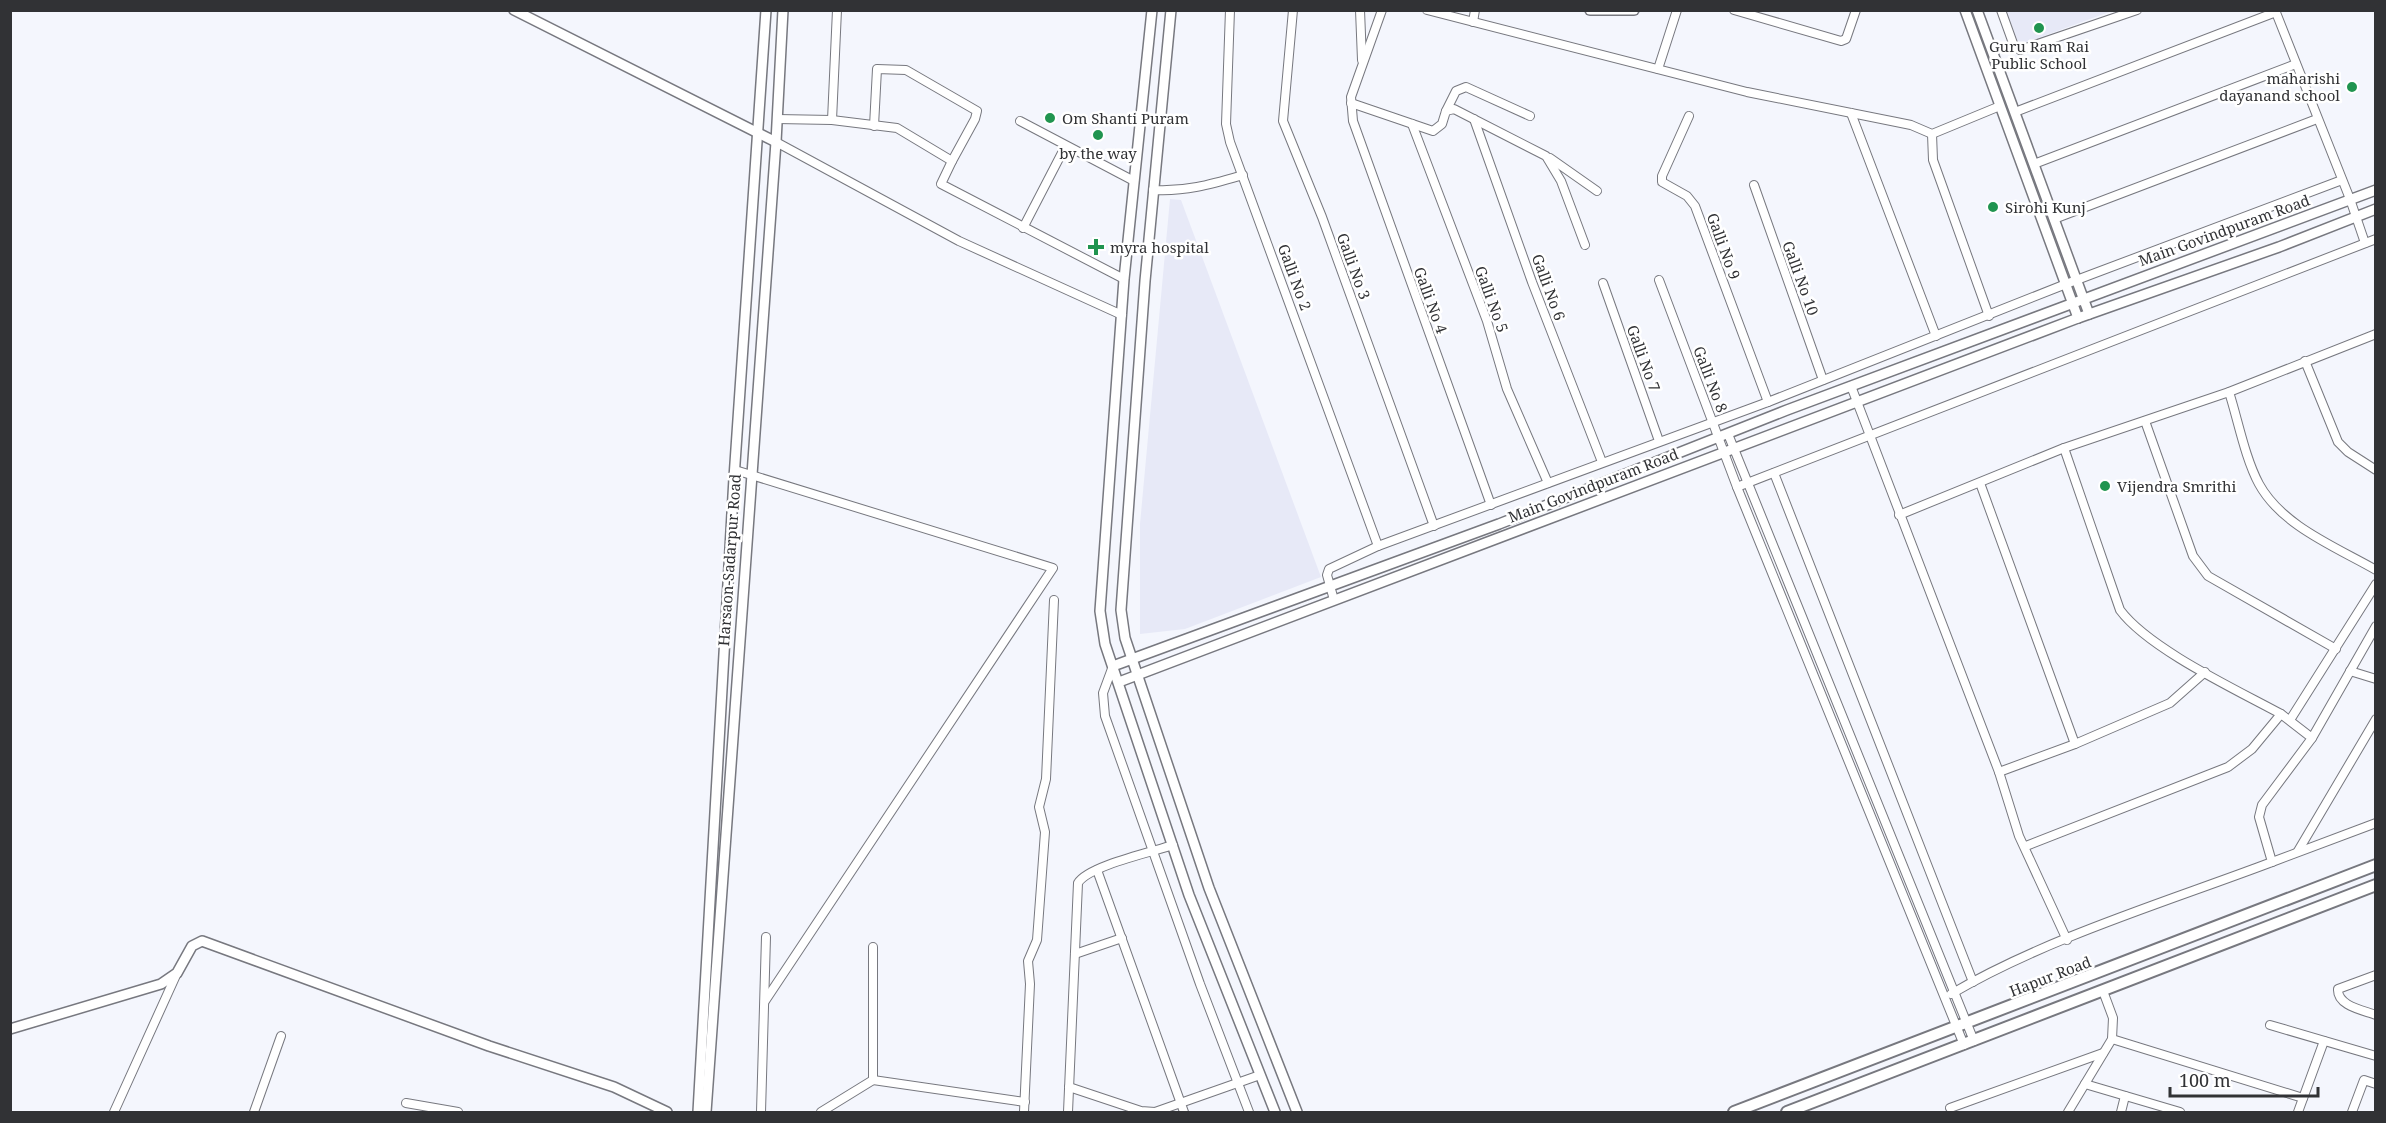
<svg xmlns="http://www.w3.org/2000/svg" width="2386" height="1123" font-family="'Noto Serif',serif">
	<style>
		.built { fill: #e7e9f7 }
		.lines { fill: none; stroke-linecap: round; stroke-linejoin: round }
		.minor-casing { stroke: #77787f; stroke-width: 10 }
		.tertiary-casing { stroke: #77787f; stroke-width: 12 }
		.secondary-casing { stroke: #77787f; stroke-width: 14 }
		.minor { stroke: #fff; stroke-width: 8 }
		.tertiary { stroke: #fff; stroke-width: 9 }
		.secondary { stroke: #fff; stroke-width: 10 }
		.poi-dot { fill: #20944f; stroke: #fff; stroke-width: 2 }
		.labels { text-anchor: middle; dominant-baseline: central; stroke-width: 5; stroke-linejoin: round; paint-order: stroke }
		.poi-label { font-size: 15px; fill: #313235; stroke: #fff; text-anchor: start }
		.street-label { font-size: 15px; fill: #313235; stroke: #fff }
	</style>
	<rect width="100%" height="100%" fill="#f4f6fd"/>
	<g class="built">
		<polygon points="2006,11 2112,11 2019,45"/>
		<polygon points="1170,199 1181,200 1321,577 1185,629 1140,634 1140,524"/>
	</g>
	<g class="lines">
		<defs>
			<g id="minor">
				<polyline points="1230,10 1226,124 1230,142 1378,546"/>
				<polyline points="1293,10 1283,121 1322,217 1434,526"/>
				<polyline points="1360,10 1362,60"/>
				<polyline points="1382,10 1351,97 1353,121 1491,505"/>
				<polyline points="1427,10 1747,92 1911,125 1932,134 2000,106"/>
				<polyline points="1734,10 1841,41 1846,39 1856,10"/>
				<polyline points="2001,10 2014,46 2020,50 2137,10"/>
				<polyline points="2275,10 2350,199 2365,243"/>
				<polyline points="1473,22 1475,10"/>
				<polyline points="1658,69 1677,10"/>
				<polyline points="1351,103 1433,131 1442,124 1446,111 1454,109 1546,156 1561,181 1585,245"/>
				<polyline points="1446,111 1456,91 1466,87 1530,116"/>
				<polyline points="2015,112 2276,12"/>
				<polyline points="1851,113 1936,336"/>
				<polyline points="1689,116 1662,176 1662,182 1687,196 1695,206 1768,402"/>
				<polyline points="777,119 832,120 897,128 952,161 941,184 1124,279"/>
				<polyline points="1474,119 1532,282 1602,462"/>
				<polyline points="832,120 837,10"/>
				<polyline points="1020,121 1134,181"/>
				<polyline points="1412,124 1487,321 1507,389 1548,483"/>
				<polyline points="874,126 877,69 906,70 977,111 975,119 952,161"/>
				<polyline points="1932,134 1933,160 1989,316"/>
				<polyline points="776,142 959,241 1122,315"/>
				<polyline points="1550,158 1597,191"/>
				<polyline points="2034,164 2296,64"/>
				<polyline points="1754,185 1823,380"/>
				<path d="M1153 190C1186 192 1212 184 1243 175"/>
				<polyline points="2054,219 2317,119"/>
				<polyline points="1023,228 1065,147"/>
				<polyline points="1659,280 1737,487 1964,1045"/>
				<polyline points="1603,283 1659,441"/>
				<polyline points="2305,361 2338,442 2348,452 2376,470"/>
				<polyline points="1851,386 1999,772 2019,836 2067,940"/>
				<path d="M2229 392C2238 420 2245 458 2259 484 2282 526 2336 547 2376 570"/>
				<polyline points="2145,421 2193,556 2208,576 2336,649"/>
				<polyline points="1728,434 1974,1041"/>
				<polyline points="735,470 1053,568 765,1001"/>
				<polyline points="1774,473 1973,982"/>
				<polyline points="1980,483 2075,744"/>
				<polyline points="1737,487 2376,239"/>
				<polyline points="1899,515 2064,448 2229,392 2376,334"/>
				<polyline points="1334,600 1327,575 1329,569 1378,546 1768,402 2066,284 2342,180"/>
				<polyline points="1113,666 1103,693 1105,716 1200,984 1249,1112"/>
				<polyline points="2350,671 2376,679"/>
				<polyline points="2290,720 2376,584"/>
				<polyline points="2312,738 2376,626"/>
				<polyline points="1999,772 2075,744 2170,703 2205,672"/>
				<path d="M2026 846 2228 767 2252 749 2281 714C2237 690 2149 649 2120 610L2064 448"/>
				<polyline points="2298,851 2376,719"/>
				<polyline points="2272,862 2376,823"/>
				<polyline points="1097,870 1184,1112"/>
				<polyline points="1075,954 1122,938"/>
				<path d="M2376 975 2338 989C2337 1006 2363 1010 2376 1015"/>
				<path d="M1951 994C2046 938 2169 901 2272 862L2259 817 2262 805 2312 738 2281 714"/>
				<polyline points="2270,1025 2376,1056"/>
				<polyline points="2112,1039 2303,1098"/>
				<polyline points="873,1080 1025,1102"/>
				<polyline points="2085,1084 2180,1112"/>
				<polyline points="1069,1087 1141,1111 1155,1112 1260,1075"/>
				<polyline points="406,1103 458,1112"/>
				<polyline points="1950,1108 2103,1053"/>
				<polyline points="114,1112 177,973"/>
				<polyline points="254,1112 281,1036"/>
				<polyline points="761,1112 766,937"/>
				<polyline points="821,1112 873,1080 873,947"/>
				<polyline points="1024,1112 1030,984 1028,961 1037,940 1045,832 1039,807 1046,779 1054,600"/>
				<path d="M1068 1112 1078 883C1088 866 1152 852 1173 845"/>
				<polyline points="2068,1112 2112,1039 2113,1018 2103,991"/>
				<polyline points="2121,1112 2125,1096"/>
				<polyline points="2298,1112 2324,1041"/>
				<polyline points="2352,1112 2364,1080 2376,1084"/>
			</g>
			<g id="tertiary">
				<polyline points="514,10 776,142"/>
				<polyline points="1152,10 1124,279 1100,611 1105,644 1189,895 1275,1112"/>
				<polyline points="1171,10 1145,281 1121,610 1125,638 1209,888 1297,1112"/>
				<polyline points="1590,10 1634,10"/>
				<polyline points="1965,10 2078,318"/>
				<polyline points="1977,10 2089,314"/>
				<polyline points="1113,666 1499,524 1787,410 2376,190"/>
				<polyline points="1119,682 2078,318 2279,247 2376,209"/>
				<polyline points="10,1029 161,984 177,973 192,946 202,941 489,1046 614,1087 667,1112"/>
				<polyline points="698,1112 734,478 766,10"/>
				<polyline points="706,1112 776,142 783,10"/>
			</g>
			<g id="secondary">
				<polyline points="1734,1112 2376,865"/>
				<polyline points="1787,1112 2376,885"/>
			</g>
		</defs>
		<use href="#minor" class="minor-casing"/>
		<use href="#tertiary" class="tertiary-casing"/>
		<use href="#secondary" class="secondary-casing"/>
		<use href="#minor" class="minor"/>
		<use href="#tertiary" class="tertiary"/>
		<use href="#secondary" class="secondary"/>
	</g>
	<g class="poi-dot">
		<circle cx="2039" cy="28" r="6"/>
		<circle cx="2352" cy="87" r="6"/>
		<circle cx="1050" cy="118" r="6"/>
		<circle cx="1098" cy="135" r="6"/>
		<circle cx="1993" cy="207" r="6"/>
		<path d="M1093 238h6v6h6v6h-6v6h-6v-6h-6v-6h6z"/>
		<circle cx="2105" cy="486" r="6"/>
	</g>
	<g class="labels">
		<g class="poi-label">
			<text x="2039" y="46" text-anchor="middle">Guru Ram Rai<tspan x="2039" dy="17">Public School</tspan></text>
			<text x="2340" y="78" text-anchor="end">maharishi<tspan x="2340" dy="17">dayanand school</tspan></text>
			<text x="1062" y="118">Om Shanti Puram</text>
			<text x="1098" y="153" text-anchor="middle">by the way</text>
			<text x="2005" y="207">Sirohi Kunj</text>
			<text x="1110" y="247">myra hospital</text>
			<text x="2117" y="486">Vijendra Smrithi</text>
		</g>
		<g class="street-label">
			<text transform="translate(2224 230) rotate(-20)">Main Govindpuram Road</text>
			<text transform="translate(1724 246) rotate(70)">Galli No 9</text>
			<text transform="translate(1354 266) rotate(70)">Galli No 3</text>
			<text transform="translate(1295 277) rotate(70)">Galli No 2</text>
			<text transform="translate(1801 278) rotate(70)">Galli No 10</text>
			<text transform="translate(1549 287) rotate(70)">Galli No 6</text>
			<text transform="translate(1492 299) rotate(70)">Galli No 5</text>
			<text transform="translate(1431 300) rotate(70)">Galli No 4</text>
			<text transform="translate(1644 358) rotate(70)">Galli No 7</text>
			<text transform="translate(1711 379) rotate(69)">Galli No 8</text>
			<text transform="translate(1593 485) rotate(-21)">Main Govindpuram Road</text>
			<text transform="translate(729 560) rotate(-86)">Harsaon-Sadarpur Road</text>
			<text transform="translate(2050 976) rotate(-21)">Hapur Road</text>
		</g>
	</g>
	<rect width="2386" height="1123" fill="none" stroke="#313235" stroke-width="24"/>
	<path d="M2170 1087v9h148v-9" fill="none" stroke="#313235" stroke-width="3"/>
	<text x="2179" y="1087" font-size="18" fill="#313235" stroke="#ffffff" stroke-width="4.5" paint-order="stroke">100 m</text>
</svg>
